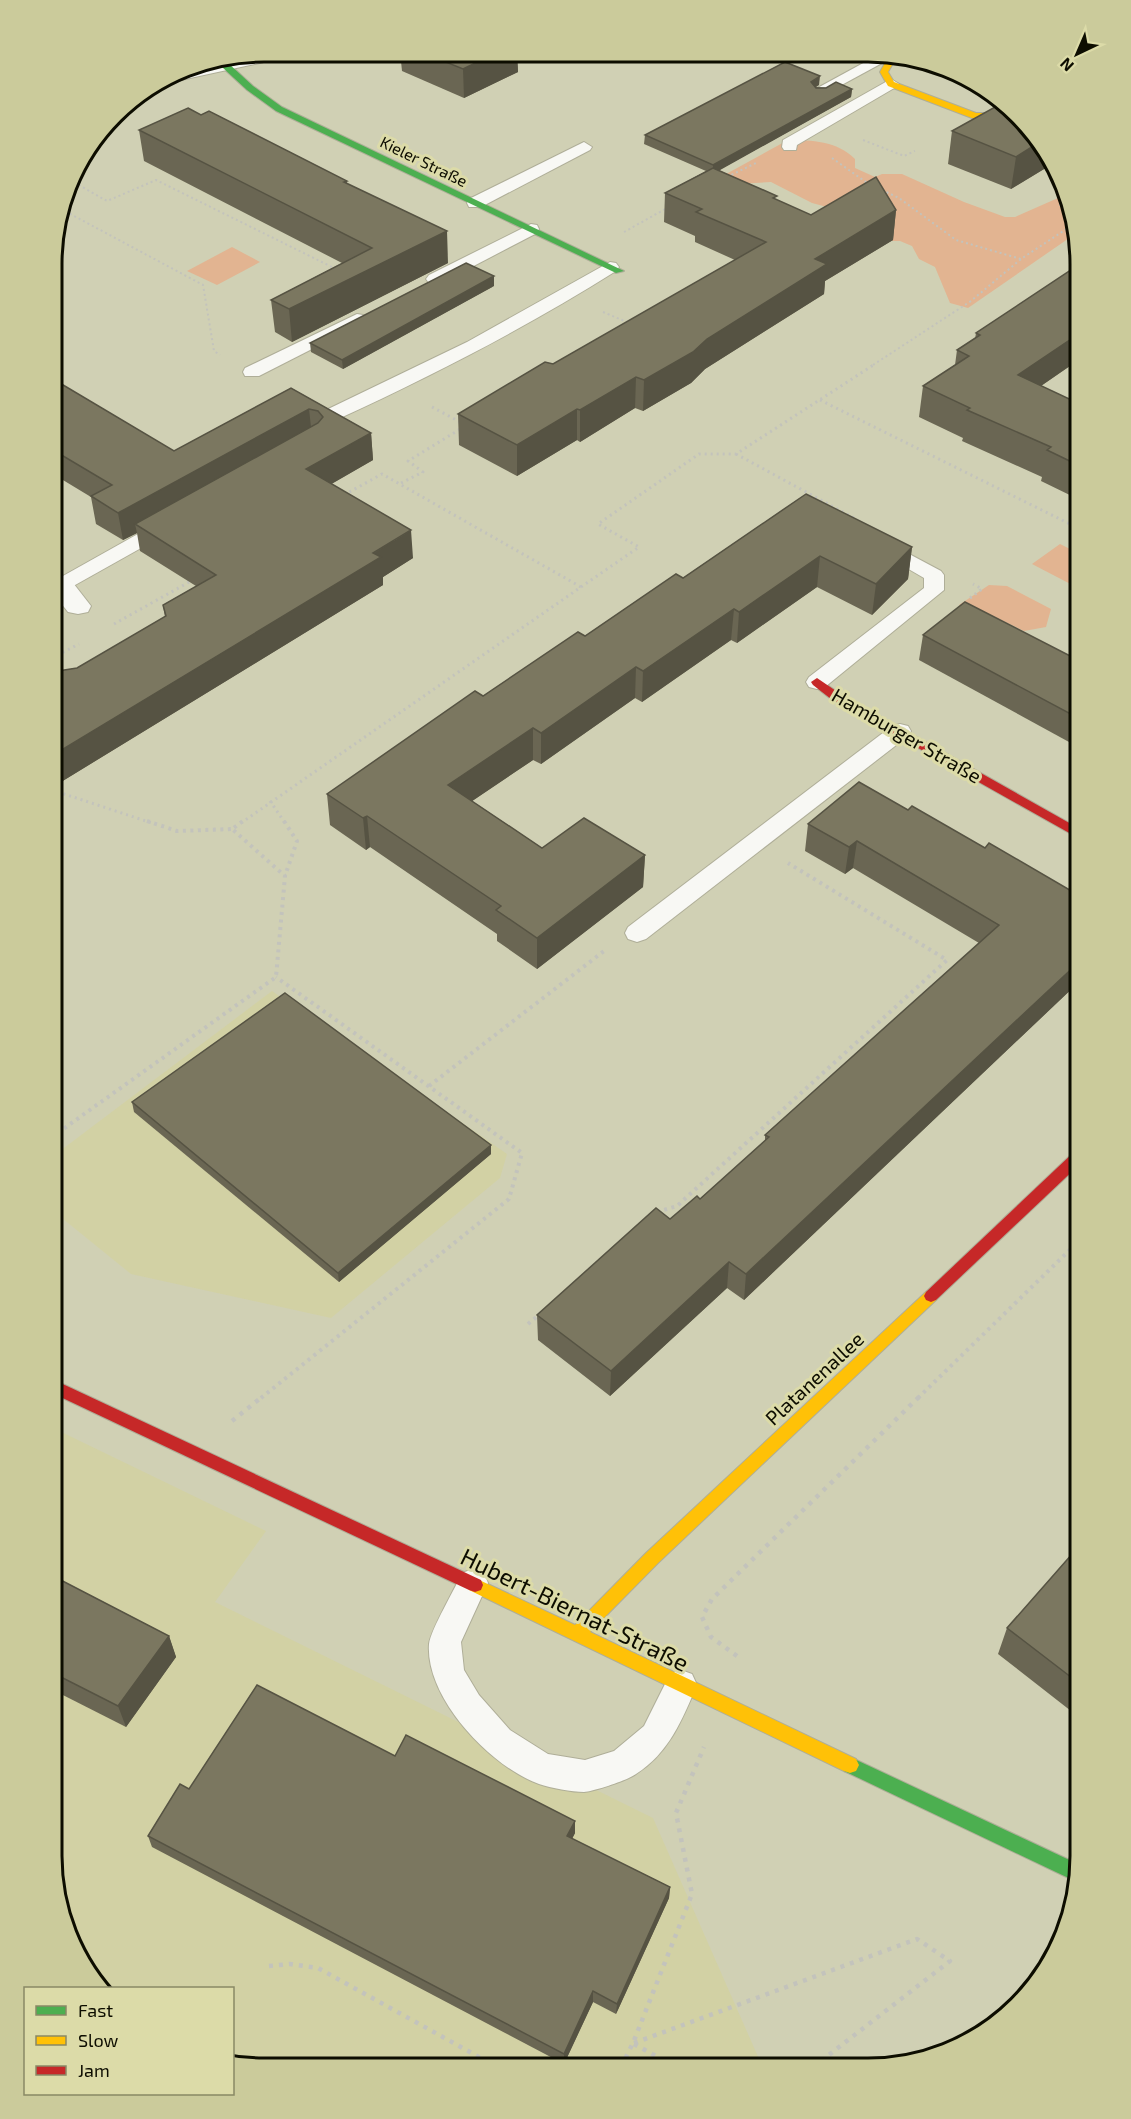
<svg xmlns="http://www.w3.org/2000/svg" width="1131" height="2119" font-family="'Exo 2',sans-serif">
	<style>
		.built { fill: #d2d1a4 }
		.green { fill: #e2b491 }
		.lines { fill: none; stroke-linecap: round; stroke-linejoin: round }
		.lane-casing { stroke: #afae98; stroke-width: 2 }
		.street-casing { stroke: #afae98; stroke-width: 2 }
		.fast-casing { stroke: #afae98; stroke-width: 2 }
		.slow-casing { stroke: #afae98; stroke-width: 2 }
		.jam-casing { stroke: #afae98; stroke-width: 2 }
		.path-far3 { stroke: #c3c3bc; stroke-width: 2; stroke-dasharray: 2 3; stroke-linecap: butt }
		.path-far2 { stroke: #c3c3bc; stroke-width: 3; stroke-dasharray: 2 4; stroke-linecap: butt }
		.path-far1 { stroke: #c3c3bc; stroke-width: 4; stroke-dasharray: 3 4.5; stroke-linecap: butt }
		.path { stroke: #c3c3bc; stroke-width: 4.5; stroke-dasharray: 4 6; stroke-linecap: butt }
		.lane { fill: #f8f8f4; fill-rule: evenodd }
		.street { fill: #f8f8f4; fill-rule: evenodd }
		.fast { fill: #4caf50; fill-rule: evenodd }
		.slow { fill: #ffc107; fill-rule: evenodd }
		.jam { fill: #c62828; fill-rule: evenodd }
		.wall { fill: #6a6653 }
		.shaded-wall { fill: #565343 }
		.building { fill: #7b7760; stroke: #565343; stroke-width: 1.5 }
		.labels { text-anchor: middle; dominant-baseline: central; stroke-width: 6; stroke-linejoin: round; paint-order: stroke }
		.far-street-label { font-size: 16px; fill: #0d0d00; stroke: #dcdba8 }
		.street-label { font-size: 20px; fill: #0d0d00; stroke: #dcdba8 }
		.near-street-label { font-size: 24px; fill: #0d0d00; stroke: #dcdba8 }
		.rim { fill: none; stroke: #0d0d00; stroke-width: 3 }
	</style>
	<rect width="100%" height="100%" fill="#d0d0b4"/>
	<g class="built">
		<polygon points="272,991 507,1154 500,1178 331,1318 131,1274 52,1210 52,1157"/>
		<polygon points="51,1427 266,1531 215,1602 653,1818 763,2068 235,2066 232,2065 232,1988 105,1988 62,1924 51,1856"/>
	</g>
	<g class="green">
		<path d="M788 140C812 140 837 141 855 159V168L875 177 882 174H902L964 202 1005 217H1015L1058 198 1070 204 1075 234 968 308 950 303 935 267 919 259 912 246 900 241H874L842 211 812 203 771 182 718 185 717 179Z"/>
		<polygon points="232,247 260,262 217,285 187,271"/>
		<polygon points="1060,544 1080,554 1080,589 1032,564"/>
		<polygon points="989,585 1007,586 1051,609 1046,627 1024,631 999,619 985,622 959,605"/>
	</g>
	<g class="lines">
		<defs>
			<g id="lane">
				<polygon points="878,55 895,56 825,94 815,94 812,91"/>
				<polygon points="891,79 899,84 896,87 797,145 796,150 784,150 782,147 783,140"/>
				<polygon points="584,142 592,147 590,150 481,207 469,207 467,203 469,199"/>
				<polygon points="531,224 537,225 539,229 537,233 441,283 429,283 426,279 429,275"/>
				<path d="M610 262 616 263 619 267 616 271C527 327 434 375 338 419H324L322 415 324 411 467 342Z"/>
				<polygon points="357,314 363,315 366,319 363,323 259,376 245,376 243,372 245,368"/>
				<polygon points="168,519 175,521 178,525 175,529 68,589 61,591 52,588 54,581 161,521"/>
				<polygon points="881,539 941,571 944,575 944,590 825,687 817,689 809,687 806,682 809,677 924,588 924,578 874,549 871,545 874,541"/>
				<polygon points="900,724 908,726 911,731 908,736 646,939 637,942 628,939 625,933 628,927 892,726"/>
				<path d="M473 1569 484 1573 488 1583 461 1642 464 1670 479 1695 510 1730 548 1754 585 1760 614 1751 644 1726 670 1674 681 1670 692 1674 697 1685C682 1720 669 1753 636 1774 628 1780 595 1791 584 1792 572 1792 551 1788 539 1784 491 1767 425 1698 429 1644 431 1629 455 1589 462 1573Z"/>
			</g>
			<g id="street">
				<polygon points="263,51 297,51 294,55 287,57 167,83 160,81 181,68"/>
				<path d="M874 55H909L918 59C905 64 883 68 874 55Z"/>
				<polygon points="52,571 70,579 91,606 88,612 78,614 68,612 52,592"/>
			</g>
			<g id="fast">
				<polygon points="222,63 228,63 253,86 282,107 624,271 616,273 276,111 247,90 222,67"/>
				<polygon points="850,1757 1080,1865 1077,1882 844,1771 841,1765 844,1759"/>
			</g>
			<g id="slow">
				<polygon points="889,56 896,58 888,72 894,82 976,113 999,113 1010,107 1013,112 1001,119 972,118 888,86 880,72"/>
				<polygon points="931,1290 936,1292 938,1296 936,1300 658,1563 590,1632 856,1759 859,1765 856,1771 850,1773 844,1771 469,1590 467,1585 469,1580 475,1578 575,1625 646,1553 926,1292"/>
			</g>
			<g id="jam">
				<polygon points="817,678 839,693 1080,829 1080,839 831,699 813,685 811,682"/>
				<polygon points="1080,1150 1080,1164 936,1300 931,1302 926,1300 924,1296 926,1292 1075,1151"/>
				<polygon points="52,1379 481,1580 483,1585 481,1590 475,1592 469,1590 52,1393"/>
			</g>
		</defs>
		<use href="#lane" class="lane-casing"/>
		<use href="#street" class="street-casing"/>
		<use href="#fast" class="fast-casing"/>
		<use href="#slow" class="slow-casing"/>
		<use href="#jam" class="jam-casing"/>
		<g class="path-far3">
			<polyline points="863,140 904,156 915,151"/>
			<polyline points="832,158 870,185"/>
			<polyline points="1054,174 1051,176 1057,178"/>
			<polyline points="727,177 758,162"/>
			<polyline points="70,180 107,201 156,180 336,269"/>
			<polyline points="882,190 899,198 956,240 1021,259"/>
			<polyline points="1069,196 1058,204 1071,209"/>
			<polyline points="61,209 203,285 214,351 220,355"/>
			<polyline points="624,232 667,208"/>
			<polyline points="603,312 629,323"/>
			<polyline points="873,365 971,301 1021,259 1074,224"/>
		</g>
		<g class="path-far2">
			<polyline points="820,400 1080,529"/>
			<polyline points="432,407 462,423"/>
			<polyline points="736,454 854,518"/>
			<polyline points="401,483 423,472 408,461 462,428"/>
			<polyline points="581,587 639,547 598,524 699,454 736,454 875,364"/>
			<polyline points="970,598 982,589 973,584"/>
			<polyline points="114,624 191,581"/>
			<polyline points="52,658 79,644"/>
			<polyline points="52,790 152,823"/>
			<polyline points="270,801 285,823"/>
			<polyline points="241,823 581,587 382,474 344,495"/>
		</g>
		<g class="path-far1">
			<polyline points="147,821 177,831 232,829"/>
			<polyline points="284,821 297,841 285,876"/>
			<polyline points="429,1086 604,951"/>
			<polyline points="52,1137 276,977 285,876 232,829 243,821"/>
			<polyline points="657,1212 677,1206 947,960 788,863"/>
			<polyline points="528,1324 541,1313"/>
			<polyline points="261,1398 509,1199 522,1153 276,977"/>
			<polyline points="918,1398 1080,1240"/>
		</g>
		<g class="path">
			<polyline points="232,1421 263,1396"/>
			<polyline points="737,1656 711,1637 702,1617 712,1599 920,1396"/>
			<polyline points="269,1966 290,1964 318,1968 497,2067"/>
			<polyline points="634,2043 917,1939 950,1961 812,2068"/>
			<polyline points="634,2044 676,2067"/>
			<polyline points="621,2067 633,2043 692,1894 676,1813 704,1747"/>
		</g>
		<use href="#lane" class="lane"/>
		<use href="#street" class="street"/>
		<use href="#fast" class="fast"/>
		<use href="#slow" class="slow"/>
		<use href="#jam" class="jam"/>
	</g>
	<g class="wall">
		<polygon points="400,52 517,53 518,72 464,98 402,71"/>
		<polygon points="819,85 815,87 852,89 851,97 719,170 777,200 811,215 896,210 893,240 825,281 824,294 705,369 691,383 643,411 635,408 580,442 577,440 517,476 459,445 458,414 553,364 735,260 695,242 695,236 664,222 665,193 706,171 644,144 645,135"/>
		<polygon points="1007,103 1049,166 1011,189 948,164 952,131"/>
		<polygon points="201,115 347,181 347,184 448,263 292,342 275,332 271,300 342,263 144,161 139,130"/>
		<polygon points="1080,264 1080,359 1041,386 1080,404 1080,500 1041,481 1042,477 962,441 963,438 919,417 923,386 955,365 957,350 975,339 976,333"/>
		<polygon points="494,286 343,369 311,352 310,343"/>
		<polygon points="53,379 174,451 291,388 371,433 373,460 331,484 413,558 383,577 383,585 61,782 52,775 52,672 77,668 165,617 163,605 196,586 140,551 137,533 123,540 96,524 91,497 53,474"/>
		<polygon points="806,494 912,547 908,579 872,615 817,587 737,643 731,640 642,702 635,698 541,764 533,760 472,801 542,848 645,855 643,887 537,969 497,941 497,934 370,847 366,850 330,825 327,794 483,696 683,578"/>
		<polygon points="923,635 1080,661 1080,748 919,660"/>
		<polygon points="908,810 1080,896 1080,981 744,1300 727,1288 610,1396 538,1340 537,1315 700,1199 765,1141 765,1135 979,943 853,868 845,874 805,851 808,824"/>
		<polygon points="132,1102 491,1154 339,1282 134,1112"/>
		<polygon points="1080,1528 1080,1718 998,1654 1007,1628 1077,1549 1073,1546"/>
		<polygon points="51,1575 169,1636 176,1657 126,1727 51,1689"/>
		<polygon points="395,1756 575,1833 572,1839 670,1887 669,1898 616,2014 593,2002 564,2064 152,1847 148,1836"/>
	</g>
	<g class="shaded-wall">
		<polygon points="498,52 517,53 518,72 464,98 463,69"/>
		<polygon points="820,76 819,85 810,91 811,82"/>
		<polygon points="852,89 851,97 713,174 713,165"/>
		<polygon points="1035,145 1049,166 1011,189 1016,157"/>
		<polygon points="896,210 893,240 825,281 824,294 705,369 691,383 643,411 644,380 707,339 815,259"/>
		<polygon points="447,231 448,263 292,342 289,309"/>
		<polygon points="494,276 494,286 343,369 342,360"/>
		<polygon points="1080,333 1080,359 1013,405 1018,375"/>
		<polygon points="636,377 635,408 580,442 580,410"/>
		<polygon points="309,409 312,436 135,524 137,533 123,540 118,513"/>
		<polygon points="577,409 577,440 517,476 517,445"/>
		<polygon points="371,433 373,460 309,497 306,469"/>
		<polygon points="411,530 413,558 383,577 383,585 61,782 55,754"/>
		<polygon points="912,547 908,579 872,615 876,584"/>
		<polygon points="820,556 817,587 737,643 739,612"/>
		<polygon points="734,609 731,640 642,702 643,671"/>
		<polygon points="636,667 635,698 541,764 541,733"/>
		<polygon points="533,728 533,760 450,816 448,785"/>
		<polygon points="367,816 370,847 366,850 363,818"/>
		<polygon points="857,841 853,868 845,874 849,847"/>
		<polygon points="645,855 643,887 537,969 537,938"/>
		<polygon points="1080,961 1080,981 744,1300 746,1274"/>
		<polygon points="491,1145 491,1154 339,1282 338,1273"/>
		<polygon points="729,1262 727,1288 610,1396 611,1371"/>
		<polygon points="169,1636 176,1657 126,1727 118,1706"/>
		<polygon points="575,1821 575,1833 567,1848 567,1836"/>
		<polygon points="670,1887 669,1898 616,2014 617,2004"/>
		<polygon points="593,1991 593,2002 564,2064 564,2054"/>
	</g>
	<g class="building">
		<polygon points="421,52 498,52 463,69"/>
		<polygon points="785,62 820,76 811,82 816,88 826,88 836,82 852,89 713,165 645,135"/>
		<polygon points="1004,102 1007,103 1035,145 1016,157 952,131"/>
		<polygon points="188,108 201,115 209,111 347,181 344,182 447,231 289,309 271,300 372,248 139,130"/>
		<polygon points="713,168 777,196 773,198 811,215 876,177 896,210 815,259 827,264 707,339 693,352 644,380 636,377 580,410 577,409 517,445 458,414 545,362 553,364 766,242 696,212 702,209 665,193"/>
		<polygon points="466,263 494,276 342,360 310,343"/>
		<polygon points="1080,264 1080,333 1018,375 1080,404 1080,466 1047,450 1051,447 967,410 970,408 923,386 969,356 957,350 980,335 976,333"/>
		<polygon points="53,379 174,451 291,388 371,433 306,469 411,530 373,553 381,557 55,754 52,752 52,672 77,668 166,616 163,605 216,575 135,524 318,423 323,417 318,411 309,409 118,513 91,496 112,485 53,450"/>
		<polygon points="806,494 912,547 876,584 820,556 739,612 734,609 643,671 636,667 541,733 533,728 448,785 542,848 584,818 645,855 537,938 496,910 501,906 367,816 363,818 327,794 475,691 483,696 578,632 585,636 676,574 683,578"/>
		<polygon points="965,602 1080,661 1080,719 923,635"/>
		<polygon points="859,782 908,810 912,806 985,848 989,843 1080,896 1080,961 746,1274 729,1262 611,1371 537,1315 656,1208 670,1219 697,1196 700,1199 769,1137 765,1135 999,925 857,841 849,847 808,824"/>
		<polygon points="285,993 491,1145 338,1273 132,1102"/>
		<polygon points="1080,1545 1080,1684 1007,1628"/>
		<polygon points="51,1575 169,1636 118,1706 51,1672"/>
		<polygon points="257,1685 395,1756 406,1735 575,1821 567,1836 670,1887 617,2004 593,1991 564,2054 148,1836 180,1784 189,1789"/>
	</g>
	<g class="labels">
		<g class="far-street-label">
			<text transform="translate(424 161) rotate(26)">Kieler Straße</text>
		</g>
		<g class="street-label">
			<text transform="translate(907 735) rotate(30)">Hamburger Straße</text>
			<text transform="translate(814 1378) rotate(-43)">Platanenallee</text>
		</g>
		<g class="near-street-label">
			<text transform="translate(575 1609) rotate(26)">Hubert-Biernat-Straße</text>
		</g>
	</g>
	<path d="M0 0H1131V2119H0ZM264 62H868A202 202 0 0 1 1070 264V1856A202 202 0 0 1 868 2058H264A202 202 0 0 1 62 1856V264A202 202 0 0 1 264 62Z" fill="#cbcb9b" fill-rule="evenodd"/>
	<path class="rim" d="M264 62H868A202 202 0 0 1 1070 264V1856A202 202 0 0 1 868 2058H264A202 202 0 0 1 62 1856V264A202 202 0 0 1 264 62Z"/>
	<rect x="24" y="1987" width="210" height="108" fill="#dcdba8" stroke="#898965" stroke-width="1.5"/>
	<rect x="36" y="2006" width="30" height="9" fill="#4caf50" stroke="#898965" stroke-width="1.5"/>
	<text x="78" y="2017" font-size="18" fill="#0d0d00">Fast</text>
	<rect x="36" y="2036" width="30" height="9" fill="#ffc107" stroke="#898965" stroke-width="1.5"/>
	<text x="78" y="2047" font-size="18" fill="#0d0d00">Slow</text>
	<rect x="36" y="2066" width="30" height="9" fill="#c62828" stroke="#898965" stroke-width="1.5"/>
	<text x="78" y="2077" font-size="18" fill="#0d0d00">Jam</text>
	<g transform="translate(1077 54) rotate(224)" stroke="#dcdba8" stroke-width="4.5" paint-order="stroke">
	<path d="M0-4.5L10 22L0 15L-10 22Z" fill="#0d0d00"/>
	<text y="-9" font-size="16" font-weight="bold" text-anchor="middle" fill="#0d0d00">N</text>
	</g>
</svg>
